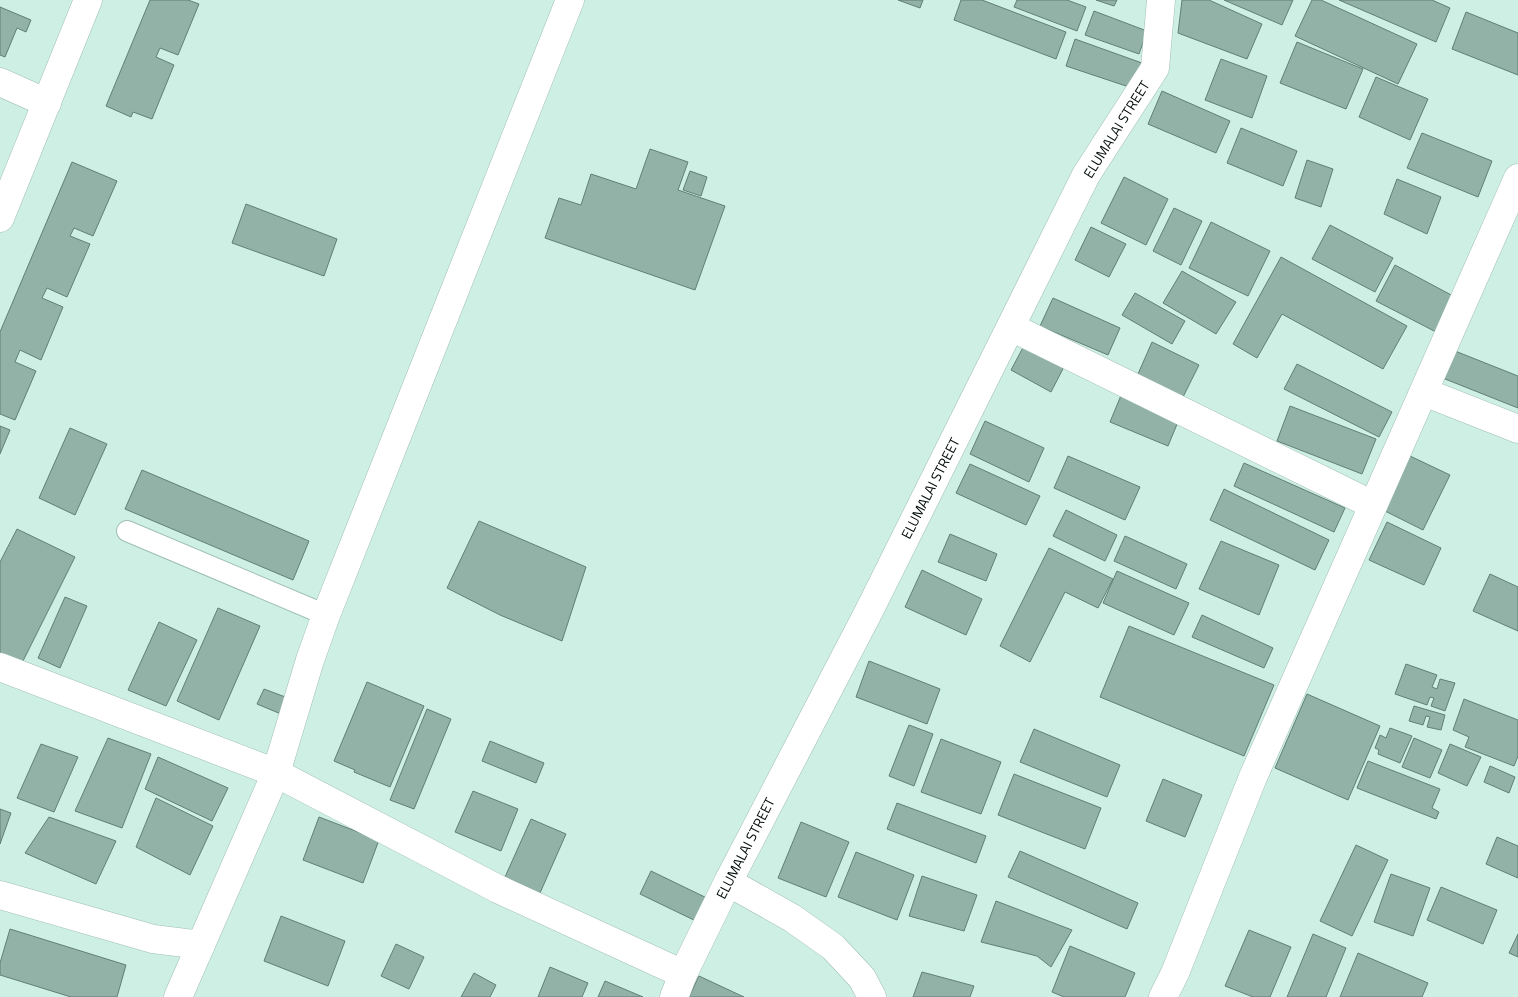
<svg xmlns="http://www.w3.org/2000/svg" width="1518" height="997" font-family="'Titillium Web',sans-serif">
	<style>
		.building { fill: #92b1a7; stroke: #617f75 }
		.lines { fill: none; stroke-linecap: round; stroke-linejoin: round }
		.service-casing { stroke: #9fbfb4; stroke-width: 22 }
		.minor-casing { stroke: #9fbfb4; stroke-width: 29 }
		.service { stroke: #fff; stroke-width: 20 }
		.minor { stroke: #fff; stroke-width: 28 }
		.labels { text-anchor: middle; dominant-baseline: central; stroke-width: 4; stroke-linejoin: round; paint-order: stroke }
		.street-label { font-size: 14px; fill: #040e0a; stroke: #fff }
	</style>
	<rect width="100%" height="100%" fill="#ceefe3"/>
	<g class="building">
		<polygon points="150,0 188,0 199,4 178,55 160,48 156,57 174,65 152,119 133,112 131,117 106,106"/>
		<polygon points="898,0 923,0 920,8"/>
		<polygon points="961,0 982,0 1066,32 1056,59 954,20"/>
		<polygon points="1017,0 1067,0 1086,7 1077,31 1014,7"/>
		<polygon points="1096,0 1117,0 1114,6"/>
		<polygon points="1182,0 1209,0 1262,24 1247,59 1178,33"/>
		<polygon points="1224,0 1293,0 1282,25"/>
		<polygon points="1312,0 1321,0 1417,44 1398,84 1295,36"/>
		<polygon points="1339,0 1432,0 1450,8 1436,42"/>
		<polygon points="0,7 31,20 26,32 17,28 5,57 0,55"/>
		<polygon points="1094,11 1147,31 1139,54 1085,35"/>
		<polygon points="1466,12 1518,33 1518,75 1452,49"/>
		<polygon points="1075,39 1142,63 1132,88 1066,66"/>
		<polygon points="1297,42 1363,69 1346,109 1280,83"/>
		<polygon points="1221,59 1267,76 1252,118 1205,100"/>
		<polygon points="1376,77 1428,99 1410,140 1359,117"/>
		<polygon points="1162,91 1230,121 1216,153 1148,124"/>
		<polygon points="1241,128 1297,151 1283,186 1227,163"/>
		<polygon points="1422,133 1492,161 1478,197 1407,168"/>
		<polygon points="650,149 688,162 678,190 725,206 695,290 545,238 559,198 581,205 591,174 636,189"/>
		<polygon points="1307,160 1333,169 1321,207 1295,198"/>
		<polygon points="72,162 117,181 93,236 74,228 70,236 90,244 67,297 47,288 42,298 63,307 41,360 20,350 15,362 36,371 15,420 0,414 0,332"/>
		<polygon points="690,171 707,177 701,196 683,190"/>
		<polygon points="1124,177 1168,199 1146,245 1101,223"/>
		<polygon points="1397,179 1441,197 1427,234 1384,214"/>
		<polygon points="246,204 337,239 324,276 232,243"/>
		<polygon points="1174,208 1202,221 1181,265 1153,251"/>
		<polygon points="1211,222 1270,251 1248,296 1189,268"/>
		<polygon points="1330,225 1393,258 1375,292 1312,259"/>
		<polygon points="1091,227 1126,244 1109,277 1075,260"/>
		<polygon points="1281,257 1407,326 1383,369 1282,314 1257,358 1233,344"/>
		<polygon points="1395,265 1455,297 1436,332 1376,301"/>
		<polygon points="1182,271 1236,302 1216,334 1163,303"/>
		<polygon points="1135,293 1185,321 1172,344 1122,315"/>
		<polygon points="1053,298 1120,328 1108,355 1040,326"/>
		<polygon points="1027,340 1067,361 1051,392 1011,370"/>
		<polygon points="1152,342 1199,365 1183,397 1138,374"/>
		<polygon points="1450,349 1518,376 1518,408 1440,377"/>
		<polygon points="1297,364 1392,412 1379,437 1284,389"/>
		<polygon points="1122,393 1180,417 1168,446 1110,422"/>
		<polygon points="1290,406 1376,439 1362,474 1277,441"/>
		<polygon points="985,421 1044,448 1029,482 970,454"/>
		<polygon points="0,426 10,430 0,454"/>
		<polygon points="70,428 107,444 75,515 39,498"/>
		<polygon points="1068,456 1140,487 1125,520 1054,488"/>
		<polygon points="1410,456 1450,475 1423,530 1383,510"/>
		<polygon points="1244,463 1345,508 1334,532 1234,486"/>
		<polygon points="970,464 1040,496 1026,525 956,493"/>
		<polygon points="142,470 309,541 293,580 125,509"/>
		<polygon points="1224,489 1329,540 1315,570 1210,520"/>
		<polygon points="1066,510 1117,535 1105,561 1053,536"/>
		<polygon points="479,521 586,567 562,641 500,615 447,588"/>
		<polygon points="1387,522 1441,548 1424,585 1369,560"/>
		<polygon points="17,529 75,557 21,665 0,654 0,562"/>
		<polygon points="950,534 997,554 986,581 938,562"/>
		<polygon points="1125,536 1187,564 1176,589 1114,561"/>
		<polygon points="1221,541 1279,565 1259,615 1199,589"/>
		<polygon points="1049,548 1113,579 1098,608 1065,592 1030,662 1000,646"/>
		<polygon points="922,570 982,599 966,635 905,607"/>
		<polygon points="1117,571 1189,603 1174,635 1103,603"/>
		<polygon points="1490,574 1518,587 1518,631 1473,611"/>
		<polygon points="65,597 87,606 60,668 38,658"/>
		<polygon points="218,608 260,626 219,720 177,701"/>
		<polygon points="1202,615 1273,648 1264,668 1192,637"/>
		<polygon points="159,622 197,640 166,706 128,690"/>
		<polygon points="1129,626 1274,685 1244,756 1100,697"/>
		<polygon points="869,661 940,689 927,724 856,697"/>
		<polygon points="1406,664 1437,675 1432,687 1437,689 1440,679 1455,683 1445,711 1431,706 1434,698 1430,697 1427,705 1395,694"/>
		<polygon points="367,682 424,706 390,787 354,772 355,770 334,761"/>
		<polygon points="264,689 288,698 281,714 257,704"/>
		<polygon points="1307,694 1380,726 1348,800 1275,768"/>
		<polygon points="1464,699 1518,720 1518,756 1514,766 1465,747 1469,737 1453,730"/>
		<polygon points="1414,706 1445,715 1441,730 1427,727 1430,717 1426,716 1423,725 1409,721"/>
		<polygon points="427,709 451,719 414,809 390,800"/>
		<polygon points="909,725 933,734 914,786 889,776"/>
		<polygon points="1390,728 1412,736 1400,763 1378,754 1379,750 1375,748 1380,735 1386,738"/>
		<polygon points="1034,729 1120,765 1107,797 1020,762"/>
		<polygon points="108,738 151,754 122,828 75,811"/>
		<polygon points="1414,738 1442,750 1430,778 1402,767"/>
		<polygon points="941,739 1001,762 981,814 921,792"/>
		<polygon points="490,741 544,763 536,783 482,761"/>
		<polygon points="41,744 78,757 54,812 17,798"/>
		<polygon points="1450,744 1481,757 1467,786 1438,773"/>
		<polygon points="158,757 228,788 212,821 145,789"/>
		<polygon points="1368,761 1440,789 1432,808 1439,812 1436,819 1357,788"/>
		<polygon points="1490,766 1515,777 1509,793 1484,782"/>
		<polygon points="1014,774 1101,808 1085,849 998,815"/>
		<polygon points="1163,779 1202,795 1185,837 1146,821"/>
		<polygon points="473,791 518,809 501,851 455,832"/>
		<polygon points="156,798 213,826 190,875 136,847"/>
		<polygon points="897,803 986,836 976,863 887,829"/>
		<polygon points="0,809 11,813 0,844"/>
		<polygon points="49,817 116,841 96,884 25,853"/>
		<polygon points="319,817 379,840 363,883 303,860"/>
		<polygon points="531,819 566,834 540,893 505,877"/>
		<polygon points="801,822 849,842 826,897 778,878"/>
		<polygon points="1497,837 1518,846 1518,878 1486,864"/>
		<polygon points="1356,845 1388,860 1352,936 1320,921"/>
		<polygon points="1020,851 1138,903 1127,929 1008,877"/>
		<polygon points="856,852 914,875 897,920 838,897"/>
		<polygon points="651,871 711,900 700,923 640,894"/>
		<polygon points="1391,874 1430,888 1413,936 1374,922"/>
		<polygon points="922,876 977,895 964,931 909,916"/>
		<polygon points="1441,887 1497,910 1483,944 1427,920"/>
		<polygon points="996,901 1072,930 1051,967 1037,956 981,942"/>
		<polygon points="281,916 345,941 328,986 264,961"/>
		<polygon points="10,929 126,965 117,997 71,997 0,975 0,963"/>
		<polygon points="1249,930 1291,947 1270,997 1253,997 1225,986"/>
		<polygon points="1313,934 1346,948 1326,997 1287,997"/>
		<polygon points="1518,934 1518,957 1509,953"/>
		<polygon points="396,944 424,957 409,989 381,976"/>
		<polygon points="1070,946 1135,973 1125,997 1064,997 1052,992"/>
		<polygon points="1358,953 1428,983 1422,997 1340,997"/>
		<polygon points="550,967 588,983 582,997 538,997"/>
		<polygon points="922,972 974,986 970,997 913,997"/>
		<polygon points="474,973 496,985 490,997 461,997"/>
		<polygon points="699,976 744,997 689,997"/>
		<polygon points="605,981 643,997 598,997"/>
	</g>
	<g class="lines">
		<defs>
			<polyline id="service" points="127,531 326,615"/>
			<g id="minor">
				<polyline points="0,82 47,103"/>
				<polyline points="0,218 88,0"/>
				<polyline points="1011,327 1373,505"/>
				<polyline points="1424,392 1518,429"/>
				<polyline points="0,667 276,773 498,889 683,974"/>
				<polyline points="728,882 792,918 833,947 862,978 872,997"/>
				<polyline points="0,895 153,939 201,945"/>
				<polyline points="178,997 276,773 310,660 326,615 570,0"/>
				<polyline points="674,997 683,974 728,882 869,611 1086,175 1155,68 1161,0"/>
				<polyline points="1163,997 1175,973 1253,777 1518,178"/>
			</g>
		</defs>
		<use href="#service" class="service-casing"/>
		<use href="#minor" class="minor-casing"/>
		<use href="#service" class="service"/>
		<use href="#minor" class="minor"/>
	</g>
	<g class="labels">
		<g class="street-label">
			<text transform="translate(1116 129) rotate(-58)">ELUMALAI STREET</text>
			<text transform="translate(930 488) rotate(-63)">ELUMALAI STREET</text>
			<text transform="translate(745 848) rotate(-63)">ELUMALAI STREET</text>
		</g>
	</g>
</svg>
